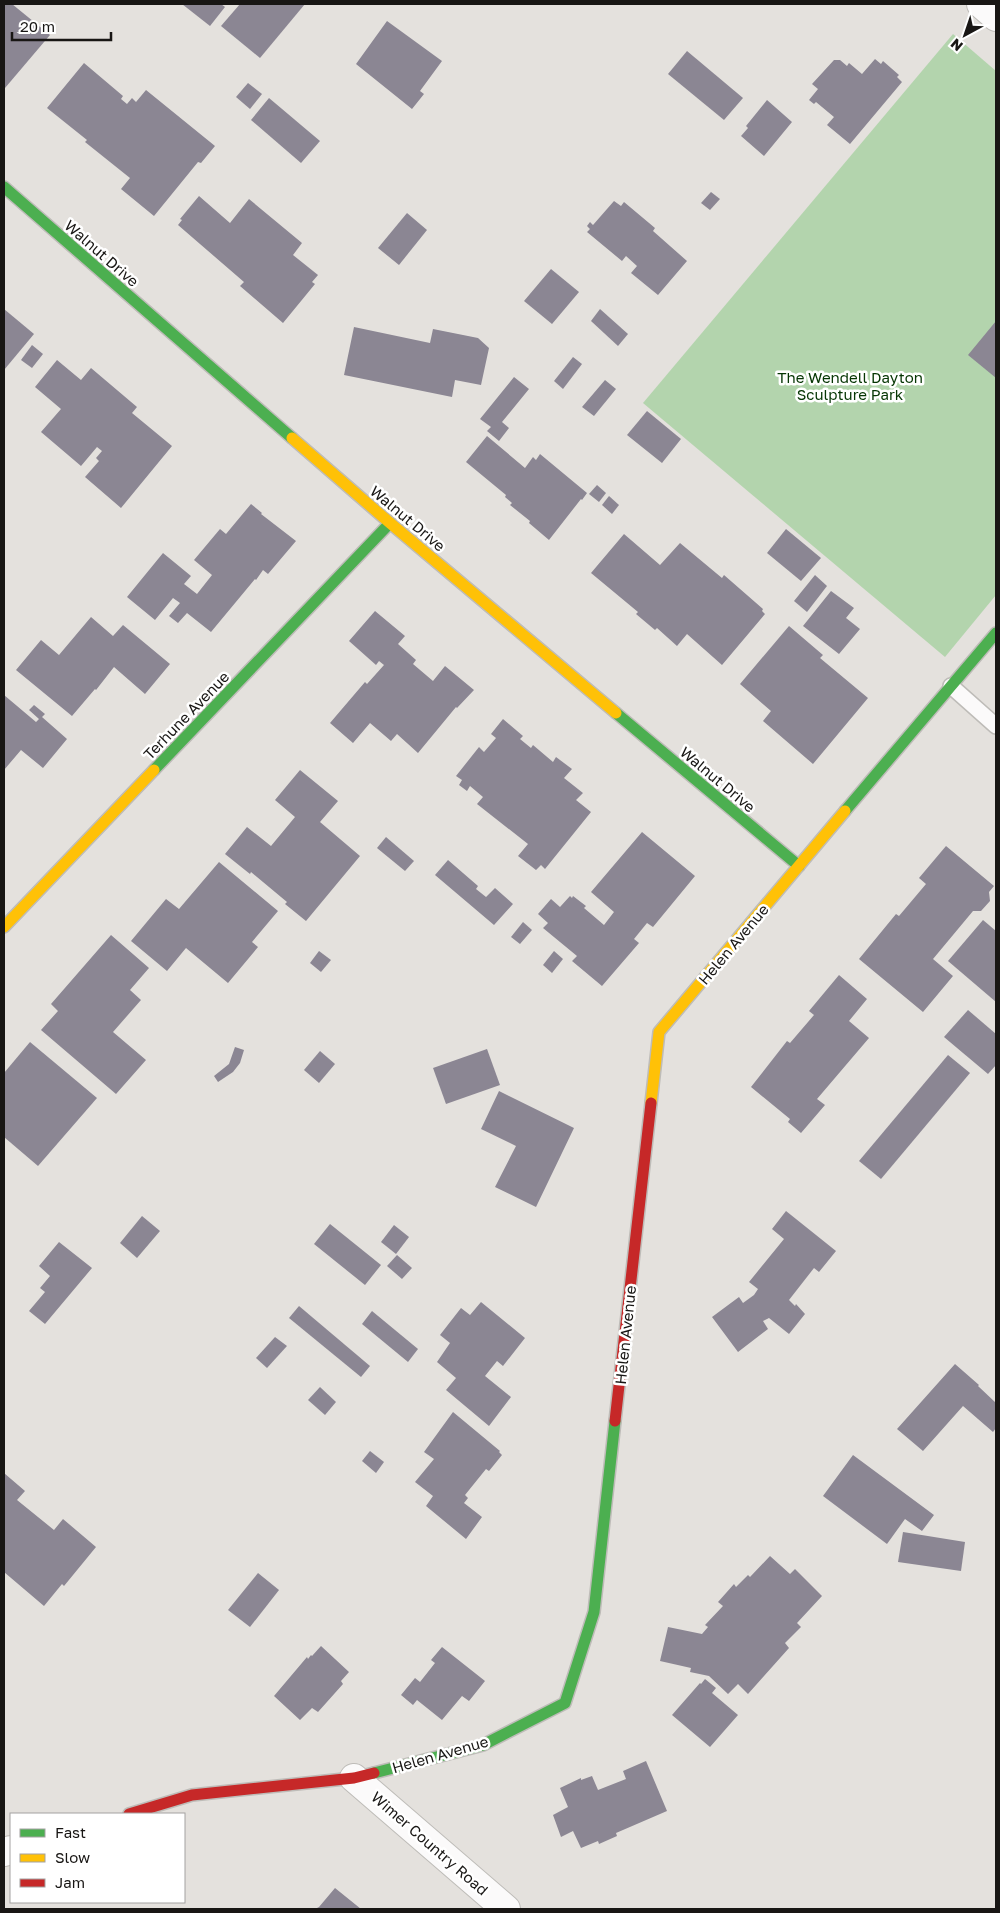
<svg xmlns="http://www.w3.org/2000/svg" width="1000" height="1913" font-family="'Golos Text',sans-serif">
	<style>
		.green { fill: #b3d4ad }
		.building { fill: #8b8693 }
		.lines { fill: none; stroke-linecap: round; stroke-linejoin: round }
		.lane-casing { stroke: #bebcb8; stroke-width: 18 }
		.street-casing { stroke: #bebcb8; stroke-width: 30 }
		.fast-casing { stroke: #bebcb8; stroke-width: 14 }
		.slow-casing { stroke: #bebcb8; stroke-width: 14 }
		.jam-casing { stroke: #bebcb8; stroke-width: 14 }
		.lane { stroke: #fbfafa; stroke-width: 15 }
		.street { stroke: #fbfafa; stroke-width: 28 }
		.fast { stroke: #4caf50; stroke-width: 11 }
		.slow { stroke: #ffc107; stroke-width: 11 }
		.jam { stroke: #c62828; stroke-width: 11 }
		.labels { text-anchor: middle; dominant-baseline: central; stroke-width: 5; stroke-linejoin: round; paint-order: stroke }
		.street-label { font-size: 15px; fill: #181614; stroke: #fff }
		.park-label { font-size: 15px; fill: #053503; stroke: #fff }
	</style>
	<rect width="100%" height="100%" fill="#e4e1dd"/>
	<polygon class="green" points="953,34 996,71 996,595 945,657 643,403"/>
	<g class="building">
		<polygon points="4,4 12,4 50,35 5,88 4,87"/>
		<polygon points="182,4 221,4 225,7 210,26"/>
		<polygon points="240,4 305,4 260,58 221,26"/>
		<polygon points="387,21 442,61 420,91 424,94 412,109 356,64"/>
		<polygon points="687,51 743,98 724,120 668,74"/>
		<polygon points="875,59 881,64 883,61 899,75 897,77 902,82 850,144 827,125 834,117 816,102 814,104 809,100 818,89 812,84 834,60 840,60 847,66 849,63 862,74"/>
		<polygon points="84,63 123,96 121,99 127,104 132,98 136,102 146,90 215,146 201,163 198,162 154,216 121,189 130,178 85,142 87,140 47,108"/>
		<polygon points="248,83 262,94 250,109 236,97"/>
		<polygon points="269,98 320,141 301,163 251,120"/>
		<polygon points="767,100 792,122 764,156 741,136 748,128 746,126"/>
		<polygon points="711,192 720,199 710,210 701,203"/>
		<polygon points="199,196 230,223 249,199 302,243 293,255 318,275 312,282 315,284 283,323 240,286 244,282 178,225 182,220 180,219"/>
		<polygon points="614,201 621,206 624,202 655,228 653,231 687,261 658,295 631,273 637,266 626,256 622,261 587,232 590,229 587,226 590,222 593,225"/>
		<polygon points="407,213 427,230 399,265 378,248"/>
		<polygon points="551,269 579,292 552,324 524,301"/>
		<polygon points="4,309 34,334 4,370"/>
		<polygon points="600,309 628,334 618,346 591,321"/>
		<polygon points="996,321 996,378 968,355"/>
		<polygon points="354,327 430,343 433,329 478,338 489,348 481,385 455,380 452,397 344,375"/>
		<polygon points="32,345 43,354 32,368 21,360"/>
		<polygon points="573,357 582,364 563,389 554,381"/>
		<polygon points="57,360 81,380 91,368 137,407 132,413 172,446 121,508 85,477 99,461 96,458 102,451 97,447 81,466 41,432 61,409 35,387"/>
		<polygon points="514,377 529,389 502,422 509,428 499,441 487,431 491,427 480,419"/>
		<polygon points="605,380 616,389 594,416 582,407"/>
		<polygon points="647,411 681,439 662,463 627,435"/>
		<polygon points="487,436 525,468 533,457 536,460 540,454 587,493 582,500 581,499 549,540 529,523 530,521 510,505 512,503 505,497 506,495 466,462"/>
		<polygon points="597,485 606,493 599,502 589,494"/>
		<polygon points="609,496 619,505 612,514 602,505"/>
		<polygon points="251,504 262,513 261,514 296,541 268,574 263,570 256,580 255,579 211,632 187,613 178,623 169,616 180,603 173,598 155,620 127,597 163,553 191,576 184,584 197,594 212,575 194,560 220,529 226,534"/>
		<polygon points="786,529 821,558 801,581 767,553"/>
		<polygon points="624,534 660,565 680,543 722,578 724,575 763,609 762,611 765,614 722,665 687,634 677,646 657,628 655,630 636,614 638,612 591,573"/>
		<polygon points="815,575 827,586 807,612 794,601"/>
		<polygon points="831,591 854,608 846,618 860,629 839,654 803,626"/>
		<polygon points="375,611 405,636 398,644 416,660 413,664 433,681 445,666 474,690 457,708 456,707 418,753 397,734 391,741 370,723 353,743 330,723 365,682 367,684 384,665 379,661 376,665 349,641"/>
		<polygon points="91,617 113,636 123,625 170,664 145,694 114,667 96,690 95,689 72,716 16,670 41,640 59,655"/>
		<polygon points="789,626 823,655 820,658 868,698 813,764 763,721 771,711 740,684"/>
		<polygon points="4,695 36,722 39,719 29,710 34,705 45,714 42,717 67,739 43,768 21,750 4,770"/>
		<polygon points="503,719 523,736 520,739 531,748 533,745 553,762 556,757 572,769 564,778 583,793 576,800 591,812 545,869 541,865 536,870 518,856 528,844 477,804 483,797 470,786 467,791 459,785 462,780 456,776 479,747 484,752 496,738 491,734"/>
		<polygon points="300,770 338,801 320,822 360,856 306,921 285,904 287,902 251,872 250,874 225,854 247,827 271,846 295,817 275,800"/>
		<polygon points="642,832 695,876 653,927 647,923 634,939 639,943 602,986 572,961 577,956 543,928 548,923 538,914 551,899 560,907 570,896 572,898 573,896 586,906 584,908 604,925 614,912 591,892"/>
		<polygon points="386,837 414,861 405,871 377,848"/>
		<polygon points="946,846 994,886 989,892 990,901 981,911 973,911 933,959 953,976 923,1012 859,959 896,914 899,916 926,884 919,878"/>
		<polygon points="448,860 478,886 476,889 486,897 495,888 513,904 494,925 435,875"/>
		<polygon points="219,862 278,911 252,942 258,947 228,983 186,948 167,971 131,941 166,899 179,909"/>
		<polygon points="983,920 996,931 996,1002 948,961"/>
		<polygon points="523,922 532,930 520,944 511,937"/>
		<polygon points="111,935 149,968 130,990 141,1000 113,1032 146,1060 116,1094 41,1030 58,1011 51,1004"/>
		<polygon points="319,951 331,960 321,972 310,963"/>
		<polygon points="554,951 563,959 552,973 543,965"/>
		<polygon points="839,975 867,999 849,1021 869,1038 817,1099 825,1105 801,1133 788,1122 790,1119 751,1087 787,1041 790,1043 814,1015 809,1011"/>
		<polygon points="968,1010 996,1034 996,1065 988,1074 944,1037"/>
		<polygon points="30,1042 97,1098 38,1166 4,1137 4,1073"/>
		<polygon points="235,1047 244,1050 240,1063 233,1072 218,1082 214,1076 229,1064"/>
		<polygon points="487,1049 500,1085 446,1104 433,1068"/>
		<polygon points="320,1051 335,1064 319,1083 304,1070"/>
		<polygon points="948,1055 970,1073 881,1179 859,1161"/>
		<polygon points="499,1091 574,1128 536,1207 495,1187 516,1146 481,1129"/>
		<polygon points="786,1211 836,1251 819,1272 814,1268 789,1300 795,1306 796,1304 805,1314 789,1334 769,1318 763,1321 768,1329 738,1352 712,1317 739,1297 743,1303 754,1295 758,1289 749,1282 784,1239 772,1229"/>
		<polygon points="142,1216 160,1231 137,1258 120,1243"/>
		<polygon points="330,1224 381,1265 365,1285 314,1244"/>
		<polygon points="394,1225 409,1237 396,1254 381,1242"/>
		<polygon points="59,1242 92,1268 45,1324 29,1311 45,1292 40,1288 50,1276 39,1266"/>
		<polygon points="397,1255 412,1268 402,1279 387,1266"/>
		<polygon points="481,1302 525,1338 503,1366 497,1361 485,1376 511,1397 489,1426 446,1390 456,1378 437,1362 450,1343 440,1335 461,1308 470,1315"/>
		<polygon points="299,1306 370,1366 361,1377 289,1318"/>
		<polygon points="372,1311 418,1349 408,1362 362,1324"/>
		<polygon points="275,1337 287,1346 267,1368 256,1358"/>
		<polygon points="955,1364 979,1385 978,1386 996,1403 996,1428 993,1432 963,1406 923,1451 897,1429"/>
		<polygon points="320,1387 336,1402 325,1415 308,1400"/>
		<polygon points="453,1412 500,1451 499,1452 502,1455 489,1471 486,1469 465,1495 468,1498 464,1503 482,1517 466,1539 426,1506 433,1496 415,1482 434,1459 424,1452"/>
		<polygon points="370,1451 384,1462 376,1473 362,1461"/>
		<polygon points="853,1455 934,1515 922,1531 905,1519 887,1544 823,1496"/>
		<polygon points="4,1473 25,1491 17,1500 54,1530 63,1519 96,1547 64,1586 62,1584 44,1606 4,1572"/>
		<polygon points="903,1532 965,1542 961,1571 898,1562"/>
		<polygon points="770,1556 790,1574 795,1569 822,1596 797,1623 801,1627 785,1643 789,1648 748,1694 738,1684 728,1694 709,1676 690,1672 691,1668 660,1661 668,1627 702,1634 708,1627 705,1625 723,1606 718,1602 734,1584 736,1587 748,1575 750,1577"/>
		<polygon points="258,1573 279,1590 250,1627 228,1610"/>
		<polygon points="321,1646 349,1672 341,1681 343,1684 318,1712 312,1708 300,1720 274,1696 307,1657 308,1659 311,1655 312,1656"/>
		<polygon points="442,1647 485,1681 469,1701 462,1696 442,1720 417,1700 413,1705 401,1695 415,1678 420,1682 435,1663 431,1660"/>
		<polygon points="705,1679 716,1688 712,1693 738,1715 710,1747 672,1715 700,1683 701,1684"/>
		<polygon points="646,1761 667,1811 616,1833 617,1836 599,1844 598,1841 581,1848 573,1831 561,1837 553,1815 568,1807 560,1788 581,1778 581,1780 592,1776 598,1790 626,1779 623,1771"/>
		<polygon points="335,1888 361,1909 315,1909 319,1907"/>
	</g>
	<g class="lines">
		<defs>
			<polyline id="lane" points="951,686 996,726"/>
			<g id="street">
				<polyline points="981,4 996,17"/>
				<polyline points="354,1778 506,1909"/>
				<polyline points="4,1852 11,1850"/>
			</g>
			<g id="fast">
				<polyline points="4,187 292,438"/>
				<polyline points="616,713 799,866"/>
				<polyline points="154,770 390,523"/>
				<polyline points="845,811 996,633"/>
				<polyline points="374,1773 483,1745 565,1703 594,1612 615,1421"/>
			</g>
			<g id="slow">
				<polyline points="292,438 390,523 616,713"/>
				<polyline points="4,927 154,770"/>
				<polyline points="651,1103 659,1032 845,811"/>
			</g>
			<g id="jam">
				<polyline points="615,1421 651,1103"/>
				<polyline points="129,1814 192,1795 354,1778 374,1773"/>
			</g>
		</defs>
		<use href="#lane" class="lane-casing"/>
		<use href="#street" class="street-casing"/>
		<use href="#fast" class="fast-casing"/>
		<use href="#slow" class="slow-casing"/>
		<use href="#jam" class="jam-casing"/>
		<use href="#lane" class="lane"/>
		<use href="#street" class="street"/>
		<use href="#fast" class="fast"/>
		<use href="#slow" class="slow"/>
		<use href="#jam" class="jam"/>
	</g>
	<g class="labels">
		<g class="street-label">
			<text transform="translate(102 253) rotate(41)">Walnut Drive</text>
			<text transform="translate(408 518) rotate(40)">Walnut Drive</text>
			<text transform="translate(186 715) rotate(-46)">Terhune Avenue</text>
			<text transform="translate(718 779) rotate(40)">Walnut Drive</text>
			<text transform="translate(733 944) rotate(-50)">Helen Avenue</text>
			<text transform="translate(625 1335) rotate(-84)">Helen Avenue</text>
			<text transform="translate(440 1754) rotate(-16)">Helen Avenue</text>
			<text transform="translate(430 1843) rotate(41)">Wimer Country Road</text>
		</g>
		<g class="park-label">
			<text x="850" y="377">The Wendell Dayton<tspan x="850" dy="17">Sculpture Park</tspan></text>
		</g>
	</g>
	<rect width="1000" height="1913" fill="none" stroke="#181614" stroke-width="10"/>
	<rect x="10" y="1813" width="175" height="90" fill="#ffffff" stroke="#a3a2a1"/>
	<rect x="20" y="1829" width="25" height="8" fill="#4caf50" stroke="#a3a2a1"/>
	<text x="55" y="1838" font-size="15" fill="#181614">Fast</text>
	<rect x="20" y="1854" width="25" height="8" fill="#ffc107" stroke="#a3a2a1"/>
	<text x="55" y="1863" font-size="15" fill="#181614">Slow</text>
	<rect x="20" y="1879" width="25" height="8" fill="#c62828" stroke="#a3a2a1"/>
	<text x="55" y="1888" font-size="15" fill="#181614">Jam</text>
	<g transform="translate(965 35) rotate(220)" stroke="#ffffff" stroke-width="4" paint-order="stroke">
	<path d="M0-4L9 19L0 12L-9 19Z" fill="#181614"/>
	<text y="-8" font-size="14" font-weight="bold" text-anchor="middle" fill="#181614">N</text>
	</g>
	<path d="M12 32v8h99v-8" fill="none" stroke="#181614" stroke-width="2.5"/>
	<text x="20" y="32" font-size="15" fill="#181614" stroke="#ffffff" stroke-width="4" paint-order="stroke">20 m</text>
</svg>
